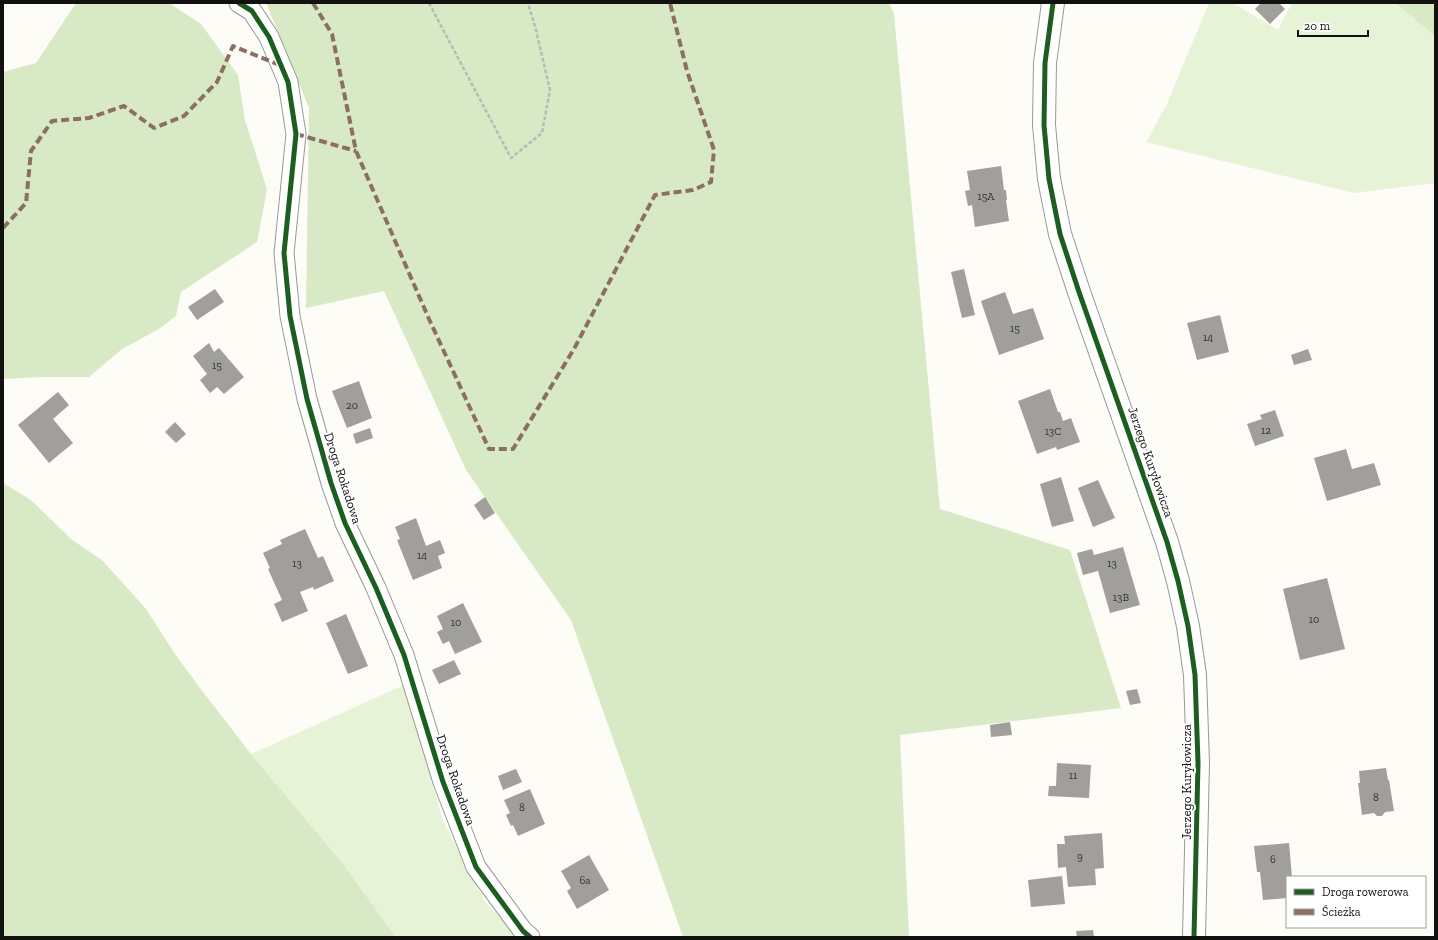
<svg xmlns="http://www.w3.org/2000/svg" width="1438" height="940" font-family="'Zilla Slab',serif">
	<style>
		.green { fill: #e7f3d7 }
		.forest { fill: #d8eac5 }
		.building { fill: #a19f9c }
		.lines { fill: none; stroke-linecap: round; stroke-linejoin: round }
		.minor-casing { stroke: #979795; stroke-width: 21 }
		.tertiary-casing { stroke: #979795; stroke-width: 24 }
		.path { stroke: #b9b9b8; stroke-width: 2.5; stroke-dasharray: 4 2; stroke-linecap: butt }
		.minor { stroke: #fffffe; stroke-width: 19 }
		.tertiary { stroke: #fffffe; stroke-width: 22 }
		.quiet { stroke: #8d6e63; stroke-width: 4; stroke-dasharray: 8 4; stroke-linecap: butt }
		.cycleway-casing { stroke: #fff; stroke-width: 8 }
		.cycleway { stroke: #1b5e20; stroke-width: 5 }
		.labels { text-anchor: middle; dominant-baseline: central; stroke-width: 4; stroke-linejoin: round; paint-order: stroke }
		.number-label { font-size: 11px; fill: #353434 }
		.street-label { font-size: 13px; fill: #111; stroke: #fff }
	</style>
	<rect width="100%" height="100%" fill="#fdfcf7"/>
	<g class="green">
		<polygon points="1209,3 1233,3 1278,30 1292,3 1395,3 1435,36 1435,183 1354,193 1146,142 1166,106"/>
		<polygon points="404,685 443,821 485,902 519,937 396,937 340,860 251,754"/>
	</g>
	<g class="forest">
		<polygon points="76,3 169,3 201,24 238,75 245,120 267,189 257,242 181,292 176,316 159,329 122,349 89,377 42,377 3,379 3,72 36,63"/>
		<polygon points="264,3 889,3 894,14 940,509 1070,550 1121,708 900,735 909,937 683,937 571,620 466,470 384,291 306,308 309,108 267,5"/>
		<polygon points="1395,3 1435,3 1435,36"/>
		<polygon points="3,483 31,500 71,539 103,561 146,609 175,654 203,692 251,754 340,860 396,937 3,937"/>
	</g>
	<g class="building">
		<polygon points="1261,3 1279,3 1285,9 1270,24 1255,9"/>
		<polygon points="1001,166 1004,190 1006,190 1007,200 1006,200 1009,221 975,227 972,205 968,206 965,191 970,190 967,171"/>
		<polygon points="964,269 975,315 962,318 951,272"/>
		<polygon points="215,289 224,302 197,320 188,307"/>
		<polygon points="1005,292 1013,314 1033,308 1044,339 999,355 981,301"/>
		<polygon points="1220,315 1229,352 1197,360 1187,323"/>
		<polygon points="209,343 214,352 219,348 244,377 224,394 217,387 210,393 200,380 207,374 193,356"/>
		<polygon points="1308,349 1312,360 1294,365 1291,355"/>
		<polygon points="359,381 372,418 347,428 332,391"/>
		<polygon points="1050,389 1058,412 1060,412 1063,421 1071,418 1080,442 1057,450 1056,447 1037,454 1018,401"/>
		<polygon points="58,392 69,405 53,419 73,443 49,463 18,425"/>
		<polygon points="1275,410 1284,436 1255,446 1247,424 1262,419 1260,415"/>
		<polygon points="175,422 186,434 176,443 165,432"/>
		<polygon points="370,428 373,438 356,444 353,434"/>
		<polygon points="1346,449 1352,469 1374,463 1381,485 1327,501 1314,458"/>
		<polygon points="1061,477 1074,521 1052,527 1040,484"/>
		<polygon points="1098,480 1115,518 1093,527 1078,488"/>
		<polygon points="485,497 495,513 484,520 474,505"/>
		<polygon points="416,518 426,546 440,540 445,553 438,556 442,568 413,580 397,540 400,539 395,527"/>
		<polygon points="305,529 318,558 323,556 334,581 314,590 313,587 300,592 308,611 282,622 274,604 282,600 268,569 270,568 263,553 282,544 280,540"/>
		<polygon points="1123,547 1140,605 1110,613 1098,571 1083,575 1077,553 1092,549 1094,555"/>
		<polygon points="1327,578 1345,649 1300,660 1283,589"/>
		<polygon points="463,603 482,642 455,654 449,641 443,644 437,632 443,629 437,616"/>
		<polygon points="346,614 368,666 348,674 326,623"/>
		<polygon points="454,660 461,674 439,684 432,670"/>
		<polygon points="1137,689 1141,703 1130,705 1126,691"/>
		<polygon points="1010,722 1012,735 991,737 990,725"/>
		<polygon points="1057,763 1091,765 1089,798 1048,796 1049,786 1056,786"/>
		<polygon points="1386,768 1388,780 1389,780 1394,811 1385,812 1382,816 1377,816 1374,813 1362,815 1358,783 1360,783 1359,771"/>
		<polygon points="516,769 522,782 503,790 498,776"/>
		<polygon points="530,789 545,824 518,836 513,825 511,826 506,815 510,813 504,800"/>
		<polygon points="1102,833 1104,868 1095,869 1096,885 1068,887 1066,867 1058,868 1057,844 1065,844 1064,836"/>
		<polygon points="1289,843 1292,877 1287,877 1287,898 1263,900 1260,872 1257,872 1254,846"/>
		<polygon points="589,855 609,890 577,909 567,891 571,888 561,871"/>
		<polygon points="1062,876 1065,904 1031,907 1028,880"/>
		<polygon points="1093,930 1094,937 1077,937 1076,931"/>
	</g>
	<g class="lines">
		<defs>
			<polyline id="minor" points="239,3 252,11 269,37 288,82 296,134 284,253 290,316 307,399 331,483 345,523 376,588 404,655 443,782 476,867 523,931 530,937"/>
			<polyline id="tertiary" points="1053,3 1045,63 1044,125 1049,179 1060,234 1079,292 1167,542 1178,581 1188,626 1195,675 1198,763 1194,937"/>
		</defs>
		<use href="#minor" class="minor-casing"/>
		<use href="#tertiary" class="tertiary-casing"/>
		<polyline class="path" points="429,3 511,158 542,133 550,90 536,30 528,3"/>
		<use href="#minor" class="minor"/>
		<use href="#tertiary" class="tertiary"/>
		<g class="quiet">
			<polyline points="313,3 332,34 356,151 429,319 489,449 513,449 574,349 655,195 693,190 711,182 714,150 687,71 670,3"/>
			<polyline points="296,134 356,151"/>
			<polyline points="3,228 26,203 31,151 52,121 89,118 124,106 154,128 184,116 217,82 233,46 282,66"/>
		</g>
		<defs>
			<g id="cycleway">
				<polyline points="239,3 252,11 269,37 288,82 296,134 284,253 290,316 307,399 331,483 345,523 376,588 404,655 443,782 476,867 523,931 530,937"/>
				<polyline points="1053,3 1045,63 1044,125 1049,179 1060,234 1079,292 1167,542 1178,581 1188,626 1195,675 1198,763 1194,937"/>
			</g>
		</defs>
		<use href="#cycleway" class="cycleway-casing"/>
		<use href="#cycleway" class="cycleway"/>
	</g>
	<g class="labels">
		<g class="number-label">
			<text x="986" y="196">15A</text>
			<text x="1015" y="328">15</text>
			<text x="1208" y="337">14</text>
			<text x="217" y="365">15</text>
			<text x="352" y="405">20</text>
			<text x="1266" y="430">12</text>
			<text x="1053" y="431">13C</text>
			<text x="422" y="555">14</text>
			<text x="297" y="563">13</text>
			<text x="1112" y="563">13</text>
			<text x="1121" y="597">13B</text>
			<text x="1314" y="619">10</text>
			<text x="456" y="622">10</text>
			<text x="1073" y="775">11</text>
			<text x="1376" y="797">8</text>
			<text x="522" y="807">8</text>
			<text x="1080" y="856">9</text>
			<text x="1273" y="859">6</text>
			<text x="585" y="880">6a</text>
		</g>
		<g class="street-label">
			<text transform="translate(1151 462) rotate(71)">Jerzego Kuryłowicza</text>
			<text transform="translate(343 478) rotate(72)">Droga Rokadowa</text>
			<text transform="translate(456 780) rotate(71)">Droga Rokadowa</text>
			<text transform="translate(1186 782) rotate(-90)">Jerzego Kuryłowicza</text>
		</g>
	</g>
	<rect width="1438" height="940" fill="none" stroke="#111111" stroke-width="8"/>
	<rect x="1286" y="876" width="140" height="52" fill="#ffffff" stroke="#a0a0a0"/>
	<rect x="1294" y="889" width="20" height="6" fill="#1b5e20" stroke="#a0a0a0"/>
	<text x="1322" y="896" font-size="12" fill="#111111">Droga rowerowa</text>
	<rect x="1294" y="909" width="20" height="6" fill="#8d6e63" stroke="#a0a0a0"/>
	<text x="1322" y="916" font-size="12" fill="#111111">Ścieżka</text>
	<path d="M1298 30v6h70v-6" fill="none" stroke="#111111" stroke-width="2"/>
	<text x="1304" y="30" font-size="12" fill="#111111" stroke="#ffffff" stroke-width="3" paint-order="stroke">20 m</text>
</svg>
